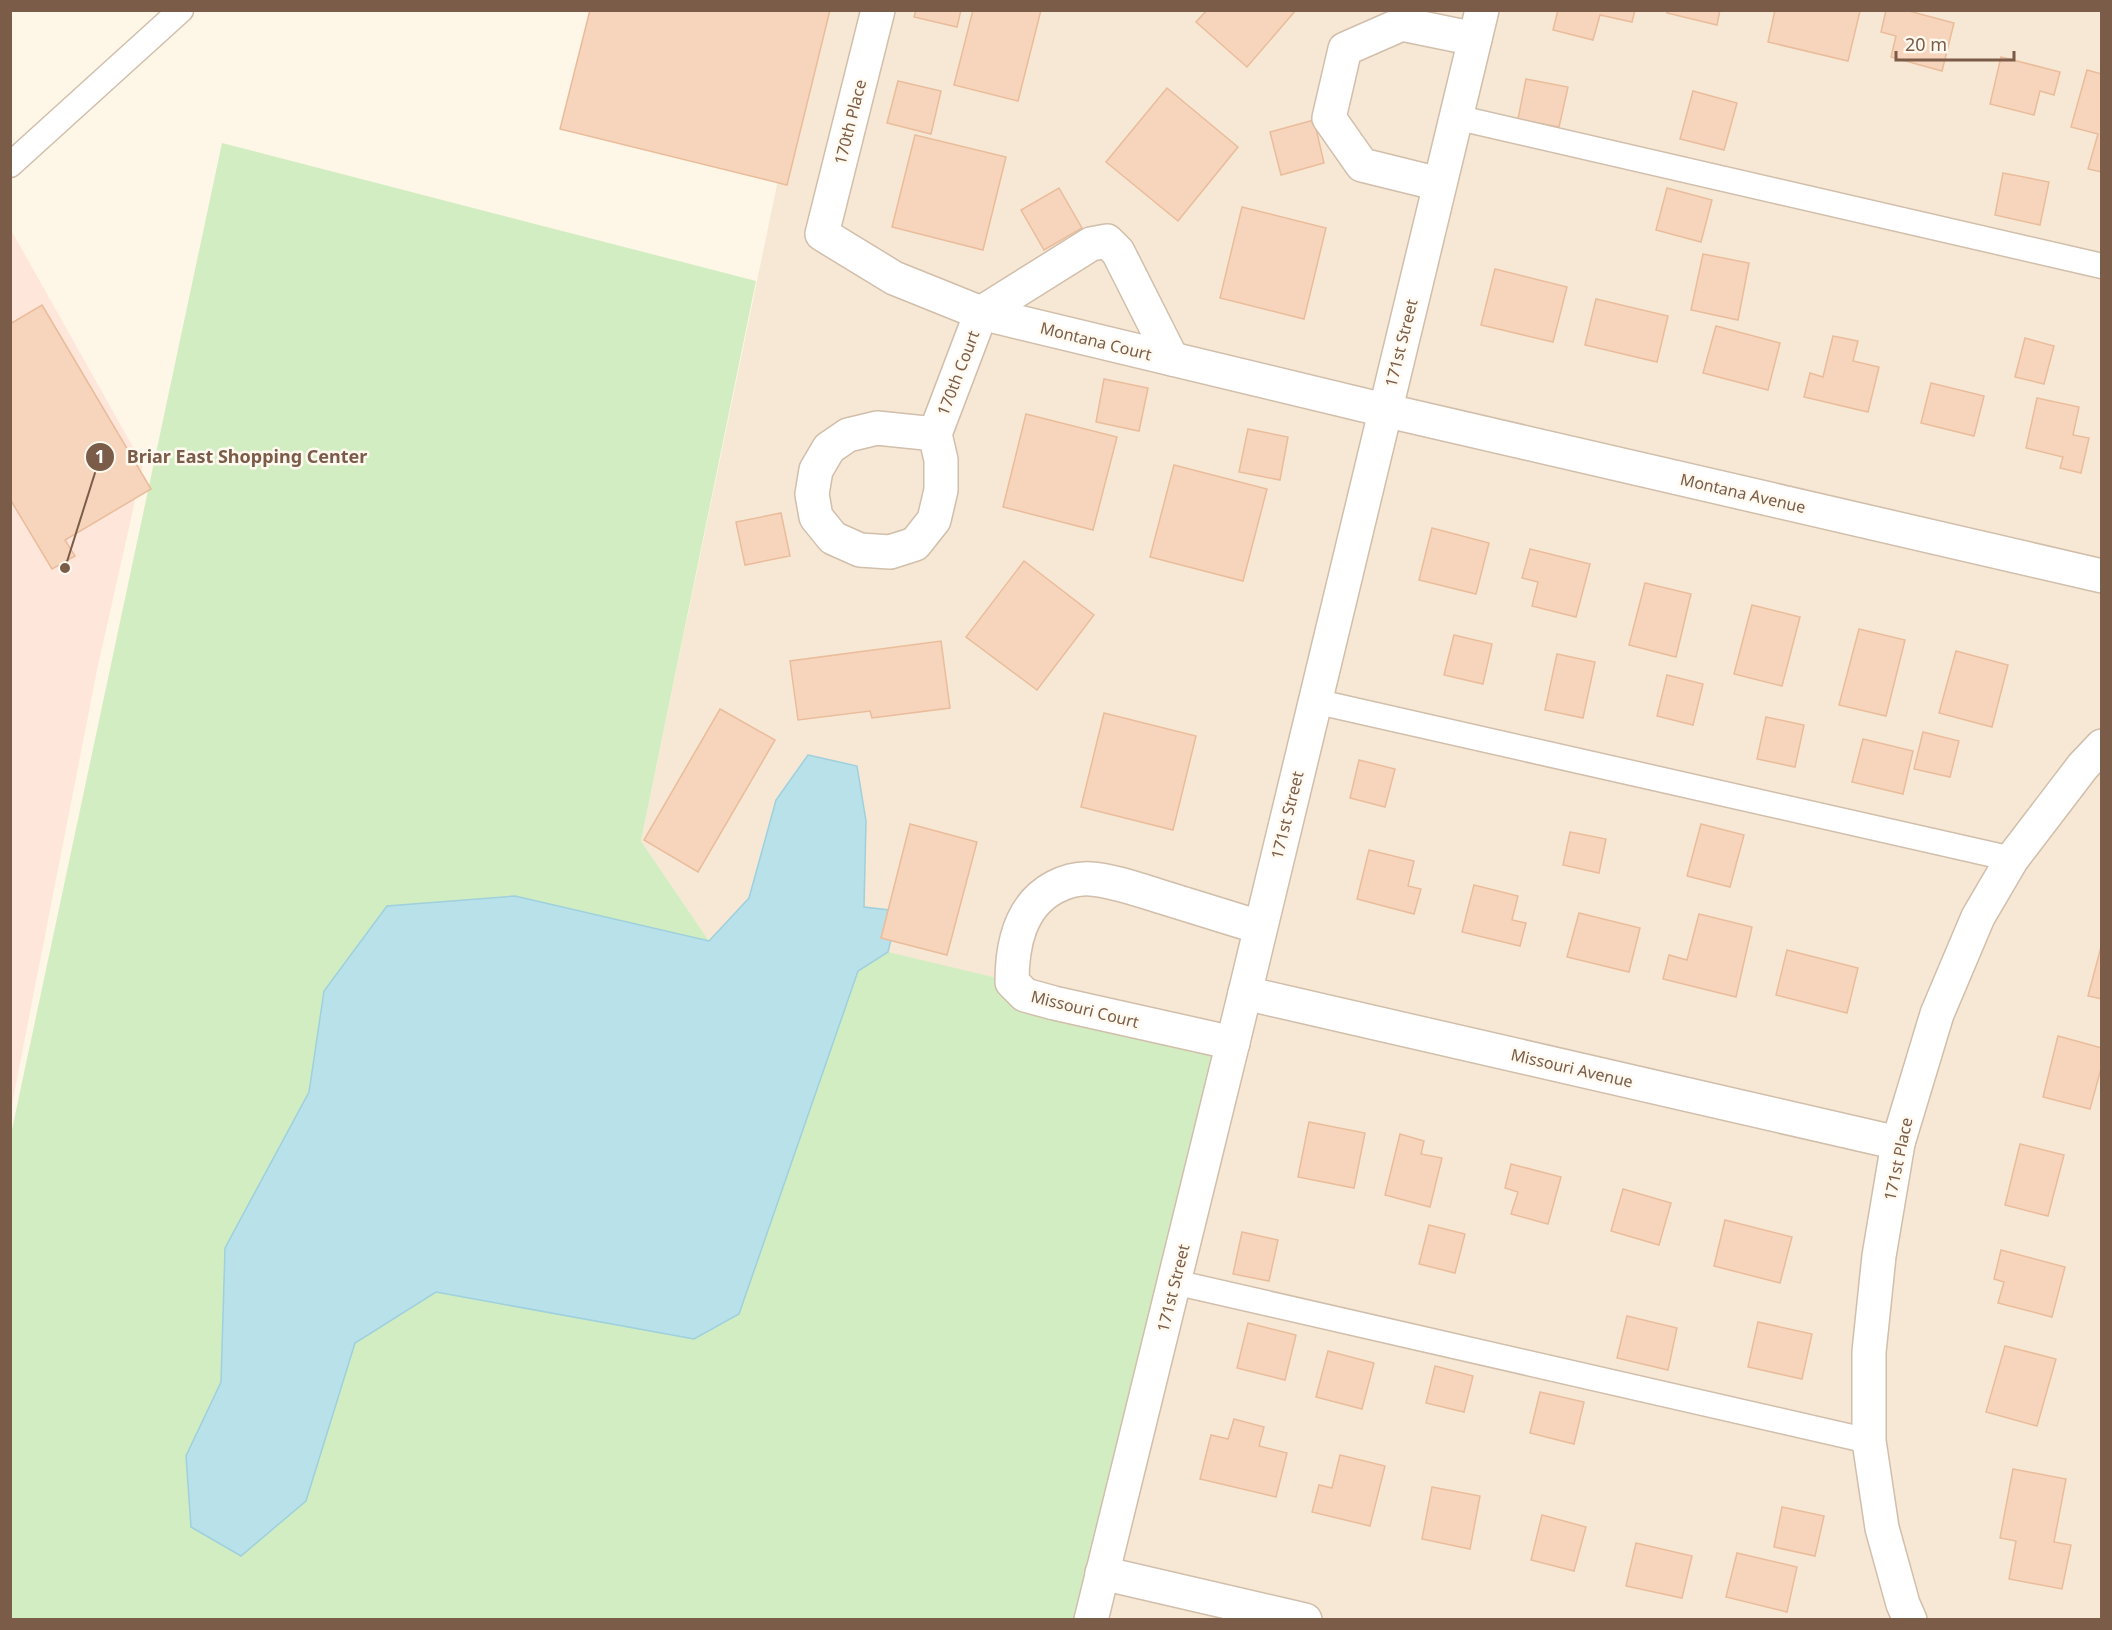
<svg xmlns="http://www.w3.org/2000/svg" width="2112" height="1630" font-family="'Noto Sans',sans-serif">
	<style>
		.residential { fill: #f6e8d4 }
		.commercial { fill: #ffe6da }
		.green { fill: #d3edc3 }
		.water { fill: #b9e1ea; stroke: #9ed0dd; stroke-width: 1.5 }
		.building { fill: #f6d5bc; stroke: #eabc9b; stroke-width: 1.5 }
		.lines { fill: none; stroke-linecap: round; stroke-linejoin: round }
		.lane-casing { stroke: #d1beab; stroke-width: 27 }
		.street-casing { stroke: #d1beab; stroke-width: 36 }
		.lane { stroke: #fff; stroke-width: 24 }
		.street { stroke: #fff; stroke-width: 33 }
		.labels { text-anchor: middle; dominant-baseline: central; stroke-width: 5; stroke-linejoin: round; paint-order: stroke }
		.street-label { font-size: 16px; fill: #7a5c48; stroke: #fff9ef }
		.leader { fill: none; stroke: #7a5c48; stroke-width: 2 }
		.callout-dot { fill: #7a5c48; stroke: #fff9ef; stroke-width: 2 }
		.mark-label { font-size: 18px; text-anchor: middle; font-weight: bold; fill: #fff }
		.callout-label { font-size: 18px; text-anchor: middle; font-weight: bold; fill: #7a5c48; stroke: #fff9ef; stroke-width: 5; stroke-linejoin: round; paint-order: stroke }
	</style>
	<rect width="100%" height="100%" fill="#fef6e7"/>
	<polygon class="residential" points="813,11 2101,11 2101,1619 1105,1619 709,941 641,841"/>
	<polygon class="commercial" points="11,230 143,465 97,670 11,1109"/>
	<polygon class="green" points="222,143 756,281 641,841 709,941 888,952 1235,1035 1090,1619 11,1620 11,1134"/>
	<polygon class="water" points="808,755 857,766 866,821 864,907 898,911 888,952 858,971 739,1314 694,1339 436,1292 355,1343 306,1501 241,1556 191,1527 186,1456 221,1382 225,1248 309,1092 324,991 387,906 515,896 709,941 749,898 776,800"/>
	<g class="building">
		<polygon points="590,10 830,10 787,185 560,129"/>
		<polygon points="916,10 961,10 957,27 914,17"/>
		<polygon points="973,10 1041,10 1018,101 954,85"/>
		<polygon points="1207,10 1296,10 1247,67 1196,22"/>
		<polygon points="1558,10 1635,10 1632,22 1600,15 1593,40 1553,30"/>
		<polygon points="1668,10 1720,10 1717,25 1667,13"/>
		<polygon points="1775,10 1860,11 1848,61 1768,42"/>
		<polygon points="1886,10 1905,10 1954,23 1942,71 1891,57 1896,36 1881,32"/>
		<polygon points="2001,57 2060,72 2054,95 2040,91 2034,115 1990,104"/>
		<polygon points="2087,70 2102,74 2102,172 2088,169 2098,134 2071,127"/>
		<polygon points="1526,79 1568,87 1559,127 1518,119"/>
		<polygon points="898,81 941,91 931,134 887,123"/>
		<polygon points="1167,88 1238,147 1178,221 1106,162"/>
		<polygon points="1693,91 1737,103 1724,150 1680,139"/>
		<polygon points="1314,120 1324,163 1281,175 1270,132"/>
		<polygon points="915,135 1006,157 983,250 892,227"/>
		<polygon points="2003,173 2049,182 2040,225 1995,215"/>
		<polygon points="1059,188 1082,228 1044,250 1021,210"/>
		<polygon points="1667,188 1712,200 1701,242 1656,230"/>
		<polygon points="1242,207 1326,228 1304,319 1220,298"/>
		<polygon points="1703,254 1749,263 1738,320 1691,310"/>
		<polygon points="1495,269 1567,287 1553,342 1481,325"/>
		<polygon points="1596,299 1668,316 1657,362 1585,345"/>
		<polygon points="42,305 151,489 65,540 75,556 52,569 10,499 10,324"/>
		<polygon points="1716,326 1780,343 1768,390 1703,373"/>
		<polygon points="1833,336 1858,341 1853,361 1879,367 1868,412 1804,397 1810,373 1823,377"/>
		<polygon points="2025,338 2054,346 2044,384 2015,377"/>
		<polygon points="1104,379 1148,388 1139,431 1096,422"/>
		<polygon points="1931,383 1984,396 1974,436 1921,423"/>
		<polygon points="2037,398 2079,407 2073,435 2089,438 2081,473 2060,468 2063,457 2026,448"/>
		<polygon points="1026,414 1117,437 1093,530 1003,507"/>
		<polygon points="1248,429 1288,437 1280,480 1239,472"/>
		<polygon points="1174,465 1267,489 1243,581 1150,557"/>
		<polygon points="781,513 790,556 745,565 736,522"/>
		<polygon points="1432,528 1489,543 1476,594 1419,580"/>
		<polygon points="1530,549 1590,564 1576,617 1532,606 1538,582 1522,578"/>
		<polygon points="1024,561 1094,615 1037,690 966,637"/>
		<polygon points="1645,583 1691,594 1676,657 1629,645"/>
		<polygon points="1752,605 1800,617 1782,686 1734,674"/>
		<polygon points="1859,629 1905,640 1886,716 1839,705"/>
		<polygon points="1454,635 1492,644 1483,684 1444,675"/>
		<polygon points="941,641 950,708 872,718 870,711 798,720 790,661"/>
		<polygon points="1956,651 2008,665 1992,727 1939,713"/>
		<polygon points="1557,654 1595,662 1583,718 1545,710"/>
		<polygon points="1667,675 1703,684 1693,725 1657,716"/>
		<polygon points="720,709 775,740 698,872 644,840"/>
		<polygon points="1104,713 1196,736 1173,830 1081,807"/>
		<polygon points="1766,717 1804,725 1795,767 1757,759"/>
		<polygon points="1923,732 1959,741 1950,777 1914,769"/>
		<polygon points="1863,739 1913,751 1903,794 1852,782"/>
		<polygon points="1359,760 1395,769 1385,807 1350,798"/>
		<polygon points="910,824 977,842 947,955 881,938"/>
		<polygon points="1701,824 1744,835 1730,887 1687,876"/>
		<polygon points="1570,832 1606,839 1599,873 1563,865"/>
		<polygon points="1369,850 1414,861 1408,886 1421,889 1414,914 1357,899"/>
		<polygon points="1474,885 1518,896 1512,920 1526,923 1520,946 1462,932"/>
		<polygon points="1579,913 1640,928 1629,972 1567,957"/>
		<polygon points="1699,914 1752,927 1736,997 1663,979 1669,955 1687,960"/>
		<polygon points="2101,947 2102,947 2102,999 2088,996"/>
		<polygon points="1787,950 1858,968 1847,1013 1776,995"/>
		<polygon points="2058,1036 2102,1048 2102,1065 2090,1109 2043,1097"/>
		<polygon points="1309,1122 1365,1133 1354,1188 1298,1177"/>
		<polygon points="1400,1134 1424,1141 1421,1154 1442,1158 1430,1207 1385,1195"/>
		<polygon points="2020,1144 2064,1155 2048,1216 2005,1205"/>
		<polygon points="1511,1164 1561,1177 1548,1224 1511,1214 1518,1192 1505,1188"/>
		<polygon points="1623,1189 1671,1203 1659,1245 1611,1231"/>
		<polygon points="1725,1220 1792,1237 1780,1283 1714,1266"/>
		<polygon points="1429,1225 1465,1234 1455,1273 1419,1264"/>
		<polygon points="1242,1232 1278,1240 1269,1281 1233,1274"/>
		<polygon points="2001,1250 2065,1267 2052,1317 1998,1303 2004,1282 1994,1279"/>
		<polygon points="1627,1316 1677,1328 1668,1370 1617,1358"/>
		<polygon points="1758,1322 1812,1334 1802,1379 1748,1367"/>
		<polygon points="1248,1323 1296,1335 1285,1380 1237,1368"/>
		<polygon points="2005,1346 2056,1359 2037,1426 1986,1412"/>
		<polygon points="1328,1351 1374,1363 1362,1409 1316,1397"/>
		<polygon points="1435,1366 1473,1376 1464,1412 1426,1403"/>
		<polygon points="1540,1392 1584,1402 1574,1444 1530,1433"/>
		<polygon points="1234,1419 1264,1427 1259,1446 1287,1453 1276,1497 1200,1479 1211,1435 1228,1439"/>
		<polygon points="1340,1455 1385,1466 1370,1526 1312,1512 1319,1485 1332,1488"/>
		<polygon points="2013,1469 2066,1479 2054,1542 2071,1545 2062,1589 2009,1579 2016,1541 2000,1538"/>
		<polygon points="1432,1487 1480,1496 1470,1549 1422,1539"/>
		<polygon points="1782,1507 1824,1516 1815,1556 1774,1547"/>
		<polygon points="1542,1515 1586,1527 1574,1571 1531,1560"/>
		<polygon points="1636,1543 1692,1556 1682,1598 1626,1586"/>
		<polygon points="1737,1553 1797,1567 1787,1612 1726,1597"/>
	</g>
	<g class="lines">
		<defs>
			<g id="lane">
				<polyline points="1455,117 2102,266"/>
				<polyline points="10,165 181,10"/>
				<polyline points="1314,701 2012,859"/>
				<polyline points="1174,1282 1869,1441"/>
			</g>
			<g id="street">
				<polyline points="878,10 822,234 894,278 981,313 1384,410 2102,576"/>
				<polyline points="1439,184 1362,165 1329,118 1345,49 1402,24 1475,39"/>
				<polyline points="935,434 877,428 848,435 829,448 816,470 812,494 816,517 833,538 860,550 890,552 915,544 934,520 941,490 941,460 935,434 981,313 1091,244 1107,241 1118,252 1172,359"/>
				<polyline points="1245,993 1898,1143"/>
				<path d="M1233 1043 1054 1003 1025 995 1012 982C1012 946 1019 906 1055 887 1065 882 1079 878 1091 879 1115 881 1139 890 1162 897 1195 907 1227 917 1259 927"/>
				<polyline points="1102,1573 1305,1620"/>
				<polyline points="1091,1620 1245,993 1482,10"/>
				<polyline points="1910,1620 1903,1604 1882,1528 1869,1441 1869,1352 1879,1256 1898,1143 1937,1014 1978,917 2012,859 2083,766 2102,746"/>
			</g>
		</defs>
		<use href="#lane" class="lane-casing"/>
		<use href="#street" class="street-casing"/>
		<use href="#lane" class="lane"/>
		<use href="#street" class="street"/>
	</g>
	<g class="labels">
		<g class="street-label">
			<text transform="translate(850 122) rotate(-76)">170th Place</text>
			<text transform="translate(1096 341) rotate(14)">Montana Court</text>
			<text transform="translate(1401 343) rotate(-76)">171st Street</text>
			<text transform="translate(958 373) rotate(-69)">170th Court</text>
			<text transform="translate(1743 493) rotate(13)">Montana Avenue</text>
			<text transform="translate(1287 815) rotate(-76)">171st Street</text>
			<text transform="translate(1085 1009) rotate(14)">Missouri Court</text>
			<text transform="translate(1572 1068) rotate(13)">Missouri Avenue</text>
			<text transform="translate(1898 1159) rotate(-78)">171st Place</text>
			<text transform="translate(1173 1288) rotate(-76)">171st Street</text>
		</g>
	</g>
	<path class="leader" d="M65 568L100 457"/>
	<g class="callout-dot">
		<circle cx="65" cy="568" r="6"/>
		<circle cx="100" cy="457" r="15"/>
	</g>
	<g class="mark-label">
		<text x="100" y="463">1</text>
	</g>
	<g class="callout-label">
		<text x="247" y="463">Briar East Shopping Center</text>
	</g>
	<rect width="2112" height="1630" fill="none" stroke="#7a5c48" stroke-width="24"/>
	<path d="M1896 51v9h118v-9" fill="none" stroke="#7a5c48" stroke-width="3"/>
	<text x="1905" y="51" font-size="18" fill="#7a5c48" stroke="#fff9ef" stroke-width="4.5" paint-order="stroke">20 m</text>
</svg>
